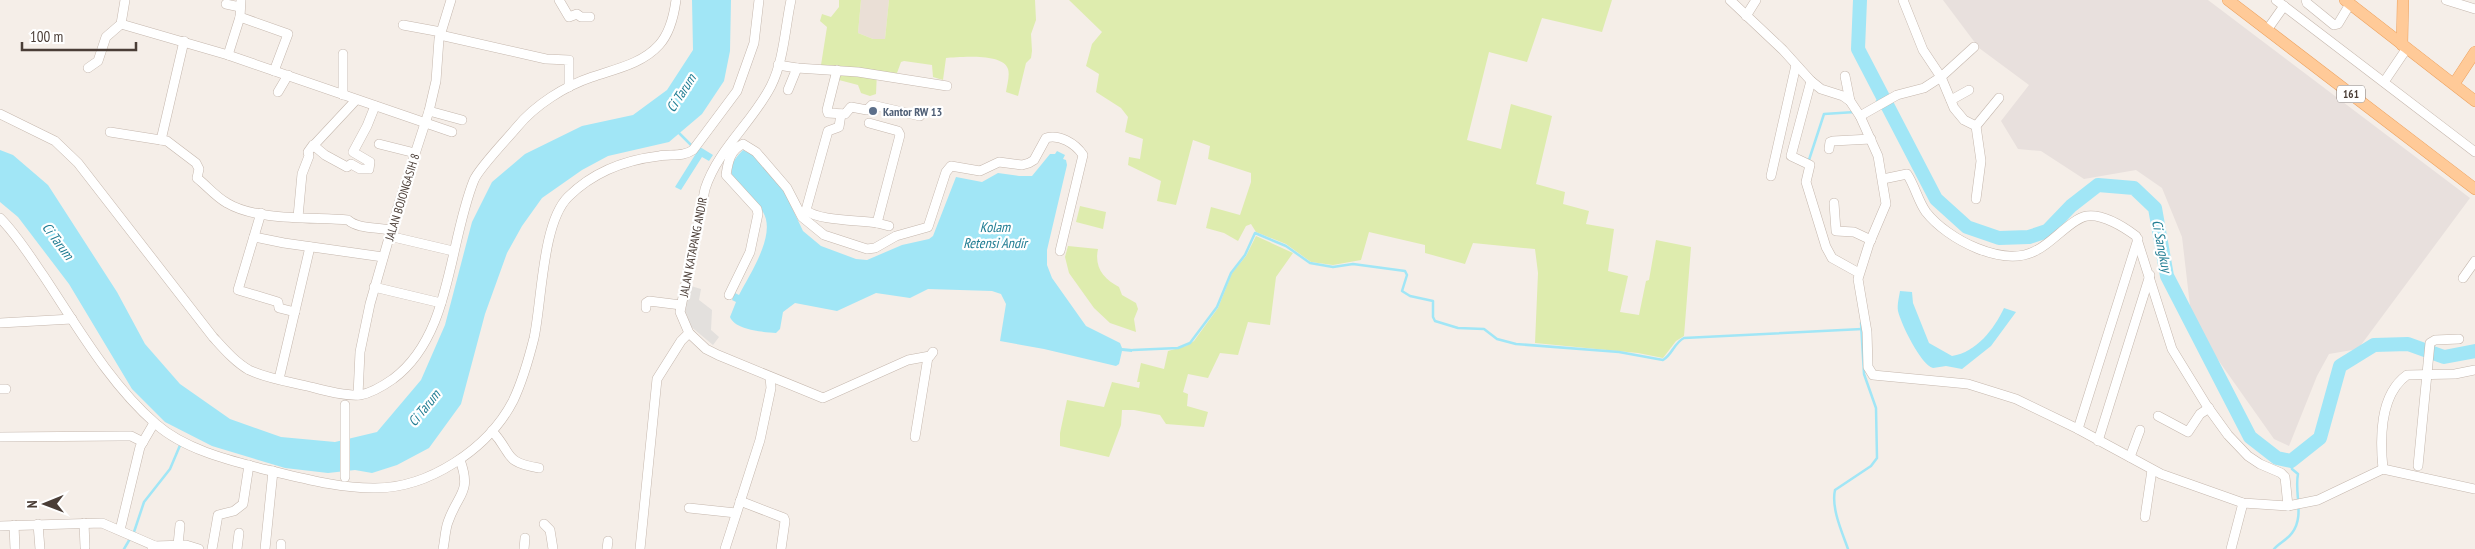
<svg xmlns="http://www.w3.org/2000/svg" width="2475" height="549" font-family="'PT Sans Narrow',sans-serif">
	<style>
		.residential { fill: #eadfd6 }
		.industrial { fill: #e8e0dd }
		.green { fill: #deecae }
		.parking { fill: #e3e0dd }
		.water { fill: #a1e6f6 }
		.lines { fill: none; stroke-linecap: round; stroke-linejoin: round }
		.stream { stroke: #a1e6f6; stroke-width: 2.5 }
		.river { stroke: #a1e6f6; stroke-width: 14 }
		.minor-casing { stroke: #c5b7ad; stroke-width: 10 }
		.major-casing { stroke: #eda25f; stroke-width: 12 }
		.minor { stroke: #fff; stroke-width: 9 }
		.major { stroke: #ffca98; stroke-width: 11 }
		.service-dot { fill: #5c6f8a; stroke: #fff; stroke-width: 2 }
		.labels { text-anchor: middle; dominant-baseline: central; stroke-width: 4.5; stroke-linejoin: round; paint-order: stroke }
		.shield { fill: #fff; stroke: #807772; stroke-width: 1 }
		.shield-label { font-size: 11px; font-weight: bold; fill: #4a3d36 }
		.service-label { font-size: 12px; font-weight: bold; fill: #4e5e75; stroke: #fff; text-anchor: start }
		.street-label { font-size: 12px; fill: #4a3d36; stroke: #fff }
		.water-label { font-size: 14px; font-style: italic; fill: #217d93; stroke: #fff }
	</style>
	<rect width="100%" height="100%" fill="#f5eee8"/>
	<polygon class="residential" points="861,0 889,0 885,39 873,39 858,33"/>
	<polygon class="industrial" points="1943,0 2208,0 2470,198 2358,349 2329,354 2317,376 2289,446 2274,439 2192,323 2182,237 2162,188 2136,170 2084,179 2041,151 2018,149 2001,121 2029,85 1979,48"/>
	<g class="green">
		<path d="M839 0H861L858 33 873 39H885L889 0H1035L1036 20 1031 34 1032 51 1031 58 1026 63 1018 96 1006 92C1007 85 1010 76 1008 69 1003 53 960 57 946 58L943 80 933 77 932 65 904 61 901 62 897 73 877 72 876 94 870 96 861 93 858 85 839 80 840 66 821 65 827 27 820 21 822 14 831 17 839 7Z"/>
		<polygon points="1069,0 1612,0 1602,32 1542,18 1527,62 1489,52 1467,140 1501,149 1511,104 1552,116 1536,184 1565,192 1563,204 1589,211 1586,224 1614,229 1608,271 1628,276 1620,312 1639,315 1646,281 1649,280 1656,240 1691,247 1684,336 1676,341 1663,358 1638,353 1535,343 1538,273 1535,249 1473,243 1465,264 1425,253 1425,245 1369,232 1361,260 1333,265 1311,262 1286,244 1256,232 1251,224 1246,226 1238,241 1224,233 1206,228 1211,207 1240,215 1251,182 1251,173 1208,159 1210,146 1193,140 1176,205 1157,201 1161,181 1128,165 1129,157 1140,159 1143,139 1125,132 1128,117 1121,108 1096,92 1099,74 1086,66 1092,44 1102,32"/>
		<polygon points="1080,206 1106,212 1103,229 1076,222"/>
		<polygon points="1256,236 1293,253 1276,277 1270,325 1248,322 1238,355 1220,353 1208,378 1188,374 1183,392 1188,394 1187,406 1208,412 1204,427 1166,424 1160,415 1134,410 1122,410 1121,425 1109,457 1060,446 1060,433 1067,400 1104,407 1112,382 1139,388 1140,382 1137,382 1141,363 1164,369 1168,351 1186,346 1194,341 1218,308 1232,273 1246,256"/>
		<path d="M1068 246 1098 249C1094 268 1104 279 1119 287L1122 295 1136 303 1138 309 1134 319 1136 332 1110 323 1094 308 1069 273 1065 257Z"/>
	</g>
	<polygon class="parking" points="691,286 701,289 699,300 712,310 711,330 719,337 713,345 689,325 685,313 688,287"/>
	<g class="water">
		<polygon points="692,0 731,0 730,51 724,81 702,114 669,142 608,156 582,170 542,198 522,226 507,253 485,314 461,404 429,448 397,465 372,473 355,470 328,473 285,468 212,446 165,422 132,389 69,284 18,217 0,202 0,150 13,155 48,185 117,292 145,344 180,384 230,419 281,437 335,442 377,432 421,380 445,325 472,222 492,182 525,154 582,126 633,115 667,90 693,50"/>
		<polygon points="700,147 713,155 709,161 702,157 681,190 675,187"/>
		<path d="M743 150 753 155 784 191 803 231 821 246 856 259 867 260 902 245 929 239 933 236 956 177 982 182 998 173 1019 176H1032L1050 154H1055L1057 151 1065 155 1063 159 1066 160 1067 165 1047 250V265L1052 278 1086 326 1120 343 1122 348 1133 349 1132 352 1122 351 1119 364 1116 366 1044 349 1000 341 1006 304 1001 294 992 291 928 289 910 298 876 293 837 311 795 303 783 312 780 329 776 333C763 332 735 330 730 317L736 302 732 300 735 293 739 295C749 275 777 235 763 212 755 199 742 187 732 176 729 165 736 157 743 150Z"/>
		<path d="M1900 291 1912 292 1913 303 1929 343 1952 356C1977 352 1994 329 2004 308L2016 312 1991 346 1962 369 1946 366 1933 368C1921 365 1901 324 1898 311 1897 304 1899 298 1900 291Z"/>
	</g>
	<g class="lines">
		<g class="stream">
			<polyline points="1877,101 1883,97"/>
			<polyline points="678,132 691,145"/>
			<polyline points="1808,163 1824,114 1855,112"/>
			<path d="M1133 350 1178 348 1190 343 1217 307 1231 273 1245 255 1255 233 1286 246 1310 263 1333 267 1353 264 1405 271 1407 275 1402 291 1410 296 1433 301V317L1435 321 1458 328 1484 329 1497 339 1516 344 1619 352 1663 360C1672 355 1674 343 1684 338L1862 329"/>
			<polyline points="124,549 134,532 144,502 170,469 181,443"/>
			<path d="M1848 549C1842 532 1831 508 1835 490L1871 466 1877 458 1876 408 1864 374 1861 323"/>
			<path d="M2274 549C2279 543 2287 540 2292 533 2305 516 2294 493 2298 474L2292 469 2291 461"/>
		</g>
		<polyline class="river" points="1860,0 1858,49 1936,199 1967,227 1999,238 2029,237 2047,231 2071,206 2098,185 2134,188 2155,208 2167,276 2250,437 2277,458 2291,461 2320,438 2340,366 2374,345 2408,344 2444,357 2475,351"/>
		<defs>
			<g id="minor">
				<polyline points="241,0 240,17 288,34 274,71"/>
				<polyline points="559,0 569,17 577,14 581,17 590,17"/>
				<path d="M791 0C785 28 784 60 771 86 752 123 718 149 705 189L680 312 689 333 706 349 718 355 823 398 908 360 930 356 933 352"/>
				<polyline points="1730,0 1783,50 1811,81 1821,89 1843,96 1850,101 1860,116 1878,156 1886,204 1869,244 1858,279 1867,332 1868,367 1873,375 1968,384 2016,399 2078,429 2161,474 2243,503 2288,506 2318,500 2383,469 2475,489"/>
				<polyline points="1903,0 1923,50 1941,77 1954,108 1964,120 1976,126 1981,161 1976,199"/>
				<polyline points="2276,0 2475,152"/>
				<polyline points="2306,0 2307,3 2334,25 2338,24 2350,4"/>
				<polyline points="2446,0 2475,9"/>
				<polyline points="226,4 240,7"/>
				<polyline points="1746,16 1756,0"/>
				<polyline points="121,24 228,55 452,132"/>
				<polyline points="403,25 441,32"/>
				<polyline points="2267,30 2284,6"/>
				<polyline points="440,35 546,59 569,60 569,87"/>
				<polyline points="228,55 240,17"/>
				<polyline points="778,65 797,68 788,90"/>
				<polyline points="88,68 98,61 106,37 121,24 125,0"/>
				<polyline points="797,68 858,72 947,86"/>
				<polyline points="837,70 827,110 828,113 845,114 851,107 867,110 872,105 920,116"/>
				<polyline points="1845,76 1850,101"/>
				<polyline points="1811,81 1791,156 1810,165 1806,182 1826,247 1832,258 1859,273"/>
				<polyline points="2384,82 2407,48"/>
				<polyline points="278,92 288,75"/>
				<polyline points="343,95 343,54"/>
				<polyline points="1951,100 1969,90"/>
				<polyline points="429,111 462,120"/>
				<path d="M0 114 55 141 78 163 213 337C224 349 235 362 249 370 268 379 291 382 311 387 326 391 344 396 360 395 372 393 383 386 393 379 452 335 448 244 474 180 479 168 507 139 517 127 535 105 565 86 592 77 615 69 642 64 659 45 670 33 674 15 676 0"/>
				<path d="M841 114 839 127 828 131 806 210C817 221 861 220 877 223"/>
				<polyline points="1860,116 1897,95 1924,88 1941,77 1974,47"/>
				<polyline points="869,123 898,131 900,135 877,223 889,226"/>
				<polyline points="1976,126 1999,98"/>
				<path d="M110 132 167 141 196 163 199 169 197 178C207 186 216 197 227 203 257 221 312 217 348 220 358 229 377 227 391 230"/>
				<polyline points="161,140 184,41"/>
				<polyline points="379,144 415,153"/>
				<polyline points="314,145 356,100"/>
				<polyline points="1829,149 1830,142 1833,141 1871,139"/>
				<polyline points="1771,176 1796,65"/>
				<path d="M1883 179 1907 174C1915 186 1918 201 1926 212 1947 239 2004 269 2037 250 2052 243 2072 218 2087 216 2103 214 2124 227 2136 236L2172 349 2207 406 2228 435 2248 456 2260 464 2281 473 2285 477 2288 506"/>
				<polyline points="1834,203 1836,231 1854,232 1871,240"/>
				<polyline points="261,213 238,290 278,302 279,308 295,312"/>
				<polyline points="298,217 302,174 309,156 308,152 313,145 325,155 347,167 351,164 360,169 369,169 370,162 353,152 367,126 375,106"/>
				<path d="M0 218C17 235 29 255 43 275 77 326 109 383 156 424 184 449 228 460 263 469 299 477 336 488 373 488 428 489 488 449 513 401 522 382 529 358 534 338 542 301 542 223 568 197 592 173 625 160 659 156 671 154 683 157 693 150L737 91 754 43 759 0"/>
				<polyline points="389,236 453,251"/>
				<polyline points="254,237 284,243 383,257"/>
				<polyline points="2463,278 2475,261"/>
				<polyline points="374,287 441,303"/>
				<path d="M729 295 750 252 758 214 757 209 726 175C728 162 730 150 743 144L756 152 787 188 802 217 824 235 867 249 875 248 896 236 928 227 946 172 951 166 980 171 999 162 1022 165 1029 163 1034 160 1046 138C1059 134 1075 143 1083 155L1060 251"/>
				<polyline points="646,308 646,303 649,301 681,305"/>
				<polyline points="0,323 72,319"/>
				<polyline points="279,379 310,247"/>
				<polyline points="0,389 6,389"/>
				<polyline points="358,395 360,352 370,304 399,203 429,111 436,81 439,39 451,0"/>
				<polyline points="2158,416 2188,432 2200,414 2209,408"/>
				<polyline points="2078,429 2138,239"/>
				<path d="M492 431C513 453 502 462 539 468"/>
				<polyline points="0,437 120,436 131,436 143,442"/>
				<polyline points="915,437 928,357"/>
				<polyline points="2098,441 2150,275"/>
				<polyline points="2130,457 2140,430"/>
				<polyline points="2418,466 2430,343 2435,340 2459,339"/>
				<path d="M2383 469C2380 439 2379 395 2407 375L2455 374 2475 370"/>
				<polyline points="345,477 345,405"/>
				<polyline points="740,501 784,518 785,521 781,549"/>
				<polyline points="689,508 736,513"/>
				<polyline points="2145,517 2152,470"/>
				<polyline points="84,523 85,547"/>
				<polyline points="38,524 40,549"/>
				<polyline points="544,524 550,530 553,549"/>
				<polyline points="14,525 15,549"/>
				<polyline points="0,526 102,523 155,546"/>
				<polyline points="120,530 140,447 154,423"/>
				<polyline points="178,545 180,525"/>
				<polyline points="152,549 155,546 186,545 199,549"/>
				<polyline points="212,549 218,515 234,511 243,504 249,465"/>
				<polyline points="237,549 239,533"/>
				<polyline points="265,549 273,471"/>
				<polyline points="281,549 281,544"/>
				<path d="M443 549C445 540 445 530 448 522 458 493 472 493 460 460"/>
				<polyline points="524,549 525,538"/>
				<polyline points="607,549 608,541"/>
				<polyline points="640,549 657,379 681,341 689,333"/>
				<polyline points="725,549 760,440 771,388 770,377"/>
				<polyline points="2231,549 2243,503"/>
			</g>
			<g id="major">
				<polyline points="2228,0 2475,189"/>
				<polyline points="2345,0 2475,101"/>
				<polyline points="2402,45 2403,0"/>
				<polyline points="2454,84 2475,52"/>
			</g>
		</defs>
		<use href="#minor" class="minor-casing"/>
		<use href="#major" class="major-casing"/>
		<use href="#minor" class="minor"/>
		<use href="#major" class="major"/>
	</g>
	<circle class="service-dot" cx="873" cy="111" r="5"/>
	<g class="labels">
		<rect class="shield" x="2337" y="85.5" width="28" height="17" rx="4"/>
		<g class="shield-label">
			<text x="2351" y="94">161</text>
		</g>
		<g class="service-label">
			<text x="883" y="111">Kantor RW 13</text>
		</g>
		<g class="street-label">
			<text transform="translate(402 197) rotate(-73)">JALAN BOJONGASIH 8</text>
			<text transform="translate(693 247) rotate(-79)">JALAN KATAPANG ANDIR</text>
		</g>
		<g class="water-label">
			<text transform="translate(681 93) rotate(-57)">Ci Tarum</text>
			<text x="995" y="227">Kolam<tspan x="995" dy="16">Retensi Andir</tspan></text>
			<text transform="translate(58 241) rotate(53)">Ci Tarum</text>
			<text transform="translate(2162 246) rotate(79)">Ci Sangkuy</text>
			<text transform="translate(424 408) rotate(-51)">Ci Tarum</text>
		</g>
	</g>
	<g transform="translate(45 504) rotate(269)" stroke="#ffffff" stroke-width="4" paint-order="stroke">
	<path d="M0-4L9 19L0 12L-9 19Z" fill="#4a3d36"/>
	<text y="-8" font-size="14" font-weight="bold" text-anchor="middle" fill="#4a3d36">N</text>
	</g>
	<path d="M22 42v8h114v-8" fill="none" stroke="#4a3d36" stroke-width="2.5"/>
	<text x="30" y="42" font-size="15" fill="#4a3d36" stroke="#ffffff" stroke-width="4" paint-order="stroke">100 m</text>
</svg>
